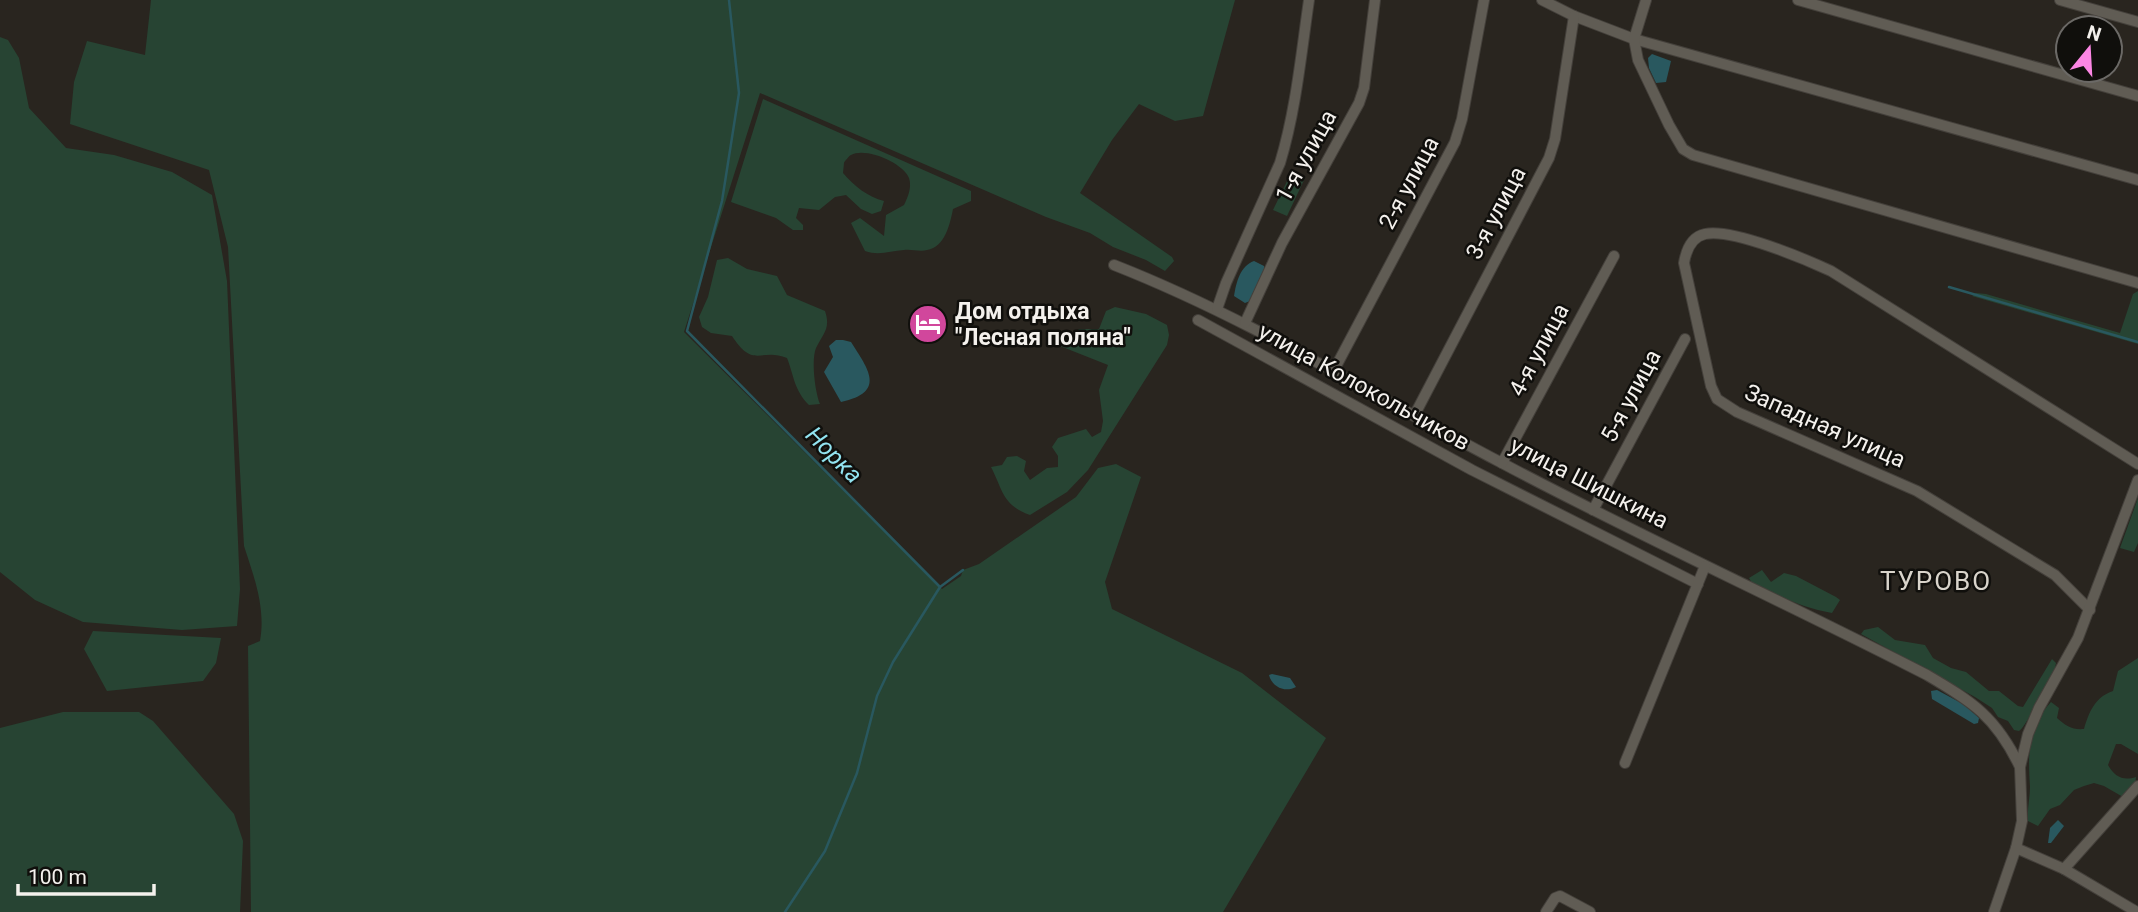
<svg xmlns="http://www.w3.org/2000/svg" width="2138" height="912" font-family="Roboto,sans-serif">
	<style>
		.green { fill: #274433 }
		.water { fill: #29585f }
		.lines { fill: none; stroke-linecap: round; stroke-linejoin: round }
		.stream { stroke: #29585f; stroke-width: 2.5 }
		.minor-casing { stroke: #44403b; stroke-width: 12 }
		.minor { stroke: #605c54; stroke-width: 10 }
		.labels { text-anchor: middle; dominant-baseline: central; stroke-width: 5; stroke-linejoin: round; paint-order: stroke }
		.street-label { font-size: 23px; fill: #f4f1ed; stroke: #100f0c }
		.poi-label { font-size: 23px; font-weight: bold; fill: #f4f1ed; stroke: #100f0c; text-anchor: start }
		.water-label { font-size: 24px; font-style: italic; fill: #92e4f1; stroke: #100f0c }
		.quarter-label { font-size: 26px; letter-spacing: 2px; fill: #d9d4cb; stroke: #100f0c }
	</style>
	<rect width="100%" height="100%" fill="#29251f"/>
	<g class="green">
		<path d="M151 0H1235L1203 116 1175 121 1139 104 1112 140 1080 193 1172 257 1174 261 1165 271 1146 260 1113 247 1090 233 1046 217 760 93 684 332 942 589 961 576 963 570 979 564 1076 497 1098 468 1116 464 1141 477 1105 582 1112 609 1242 673 1326 738 1223 912H251L248 646 260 641C266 608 254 577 244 546L228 247 209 170 70 124 74 82 87 41 145 55Z"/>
		<polygon points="0,37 8,40 19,58 29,108 66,148 114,155 172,172 212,195 227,281 240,589 237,626 182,630 83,622 35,600 0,572"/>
		<path d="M763 99 971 191V201L953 209C950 224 945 247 927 250 920 252 912 249 904 250 890 251 879 256 865 251L851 223 860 218 884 236 886 215 904 205C908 197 912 187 909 178 903 163 866 147 851 155 850 155 844 162 844 163L843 173C854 186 868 197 884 201L881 211 872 214 861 209 846 195 835 197 819 210 799 208 796 218 803 225V230H793L776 218 731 202Z"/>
		<polygon points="1292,171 1305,178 1287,216 1273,210"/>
		<path d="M728 258 747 269 777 276 787 295 825 311C831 329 823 333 816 348 811 360 815 392 820 404L809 405C794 390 794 376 787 358 761 347 754 370 732 336L711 333 702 327 699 317 708 297 717 260Z"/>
		<polygon points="2138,291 2138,344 1972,296 1976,293 1986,294 2120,333 2133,294"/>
		<path d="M1115 307 1146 314 1167 325 1169 335 1167 345 1088 470 1067 492 1030 515C1002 505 1003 490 991 467L1002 465 1007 457 1017 456 1026 461 1024 471 1030 480 1047 468 1058 467V456L1052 447 1058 438 1086 429 1092 437 1101 432 1103 421 1099 390 1108 365 1060 346 1079 329H1099L1106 311Z"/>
		<polygon points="2138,498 2138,543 2134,552 2120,548"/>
		<path d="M1762 570 1771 582 1784 573 1796 576 1836 597 1840 600 1832 613C1803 608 1778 596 1752 583L1749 578Z"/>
		<path d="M1878 627 1895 640 1925 645 1933 658 1951 668 1966 672 1989 691H1999L2018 706 2023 707 2052 659 2056 663 2055 668C2049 679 2026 727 2019 731L2014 730 2008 721 1998 717 1992 708 1975 697 1861 634 1864 630Z"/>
		<polygon points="93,631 221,638 216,663 203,681 107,691 84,649"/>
		<path d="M2138 658V754L2121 744H2116L2108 765C2115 777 2123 781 2136 777L2135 786 2123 797 2104 786 2094 783 2084 786 2074 790 2060 805 2050 809 2038 826 2028 821C2027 809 2030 798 2030 787 2028 754 2027 728 2051 702L2059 708 2057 718C2066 726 2072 730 2084 729 2089 712 2095 697 2113 691L2118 671Z"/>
		<polygon points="63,712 139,712 153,721 234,814 243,841 240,912 0,912 0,728"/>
	</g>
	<g class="water">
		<polygon points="1652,54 1671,61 1666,82 1656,83 1649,68 1648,58"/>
		<path d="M1254 261 1264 266V269L1250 301 1245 303 1234 296C1236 283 1240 266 1254 261Z"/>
		<path d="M843 340 851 342C868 369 887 392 841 402L824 372 833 357 829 346 836 340Z"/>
		<path d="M1272 674 1290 678 1296 687C1285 693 1272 687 1269 675Z"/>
		<polygon points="1937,690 1963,704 1979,718 1978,723 1974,724 1932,699 1931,691"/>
		<polygon points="2058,820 2064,826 2051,843 2048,843 2050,828"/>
	</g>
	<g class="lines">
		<g class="stream">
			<polyline points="729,0 739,93 722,201 687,331 940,587 893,662 877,696 857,773 825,851 785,912"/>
			<polyline points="1949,287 2138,342"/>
			<polyline points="940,587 963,570"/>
		</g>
		<defs>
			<g id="minor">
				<polyline points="1542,0 1574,16 1634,39 2138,180"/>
				<polyline points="1646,0 1634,39 1638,60 1669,125 1683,149 1693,155 2138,283"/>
				<polyline points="1798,0 2138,96"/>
				<polyline points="2060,0 2138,22"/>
				<path d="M1114 265C1249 318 1372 395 1500 462 1641 537 1785 602 1927 675 1973 702 1996 717 2020 767"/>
				<path d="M1217 309 1226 283 1280 163C1296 110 1301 55 1309 0"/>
				<polyline points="1198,320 1472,470 1698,584"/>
				<polyline points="1245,323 1282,243 1359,103 1364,88 1375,0"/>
				<polyline points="1333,372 1455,142 1462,119 1484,0"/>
				<polyline points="1414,416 1549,158 1555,139 1574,16"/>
				<polyline points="1502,463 1614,256"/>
				<polyline points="1593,510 1685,339"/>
				<path d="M2090 610 2055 575 1917 491 1737 412 1717 399 1711 386 1684 263C1686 251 1691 237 1705 234 1732 228 1805 259 1831 271L2138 464"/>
				<polyline points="1625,763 1705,566"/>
				<polyline points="2016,848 2064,869 2137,912"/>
				<polyline points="2064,869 2138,786"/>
				<polyline points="1546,912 1555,898 1560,896 1590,912"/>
				<polyline points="1994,912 2016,848 2022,821 2020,767 2028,734 2039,708 2078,638 2138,480"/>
			</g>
		</defs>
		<use href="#minor" class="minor-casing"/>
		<use href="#minor" class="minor"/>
	</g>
	<defs>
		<symbol id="hotel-disc" viewBox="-11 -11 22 22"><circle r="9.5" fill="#d1479c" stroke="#100f0c"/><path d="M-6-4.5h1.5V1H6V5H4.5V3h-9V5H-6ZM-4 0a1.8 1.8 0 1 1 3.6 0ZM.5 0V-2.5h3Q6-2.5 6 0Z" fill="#fff"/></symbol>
	</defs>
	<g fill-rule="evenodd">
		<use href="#hotel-disc" x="906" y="302" width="44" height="44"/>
	</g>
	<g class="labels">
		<g class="street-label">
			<text transform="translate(1306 156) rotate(-61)">1-я улица</text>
			<text transform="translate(1409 183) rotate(-62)">2-я улица</text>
			<text transform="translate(1496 213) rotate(-62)">3-я улица</text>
			<text transform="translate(1539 350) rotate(-62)">4-я улица</text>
			<text transform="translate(1364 387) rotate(29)">улица Колокольчиков</text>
			<text transform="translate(1631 396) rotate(-62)">5-я улица</text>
			<text transform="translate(1825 426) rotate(24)">Западная улица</text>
			<text transform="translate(1589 483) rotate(27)">улица Шишкина</text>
		</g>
		<g class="poi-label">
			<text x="955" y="311">Дом отдыха<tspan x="955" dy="26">"Лесная поляна"</tspan></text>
		</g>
		<g class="water-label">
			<text transform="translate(834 455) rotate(45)">Норка</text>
		</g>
		<g class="quarter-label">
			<text x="1936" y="581">ТУРОВО</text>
		</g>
	</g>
	<g transform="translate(2089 49) rotate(18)"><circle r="33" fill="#100f0c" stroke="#6b6966" stroke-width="2"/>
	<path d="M0-5L12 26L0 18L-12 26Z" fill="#fc86e4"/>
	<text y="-10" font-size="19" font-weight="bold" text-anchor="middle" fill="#f4f1ed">N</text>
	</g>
	<path d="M18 884v10h136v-10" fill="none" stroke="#f4f1ed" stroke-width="3.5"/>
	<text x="28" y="884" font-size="21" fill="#f4f1ed" stroke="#100f0c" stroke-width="5" paint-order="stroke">100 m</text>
</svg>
